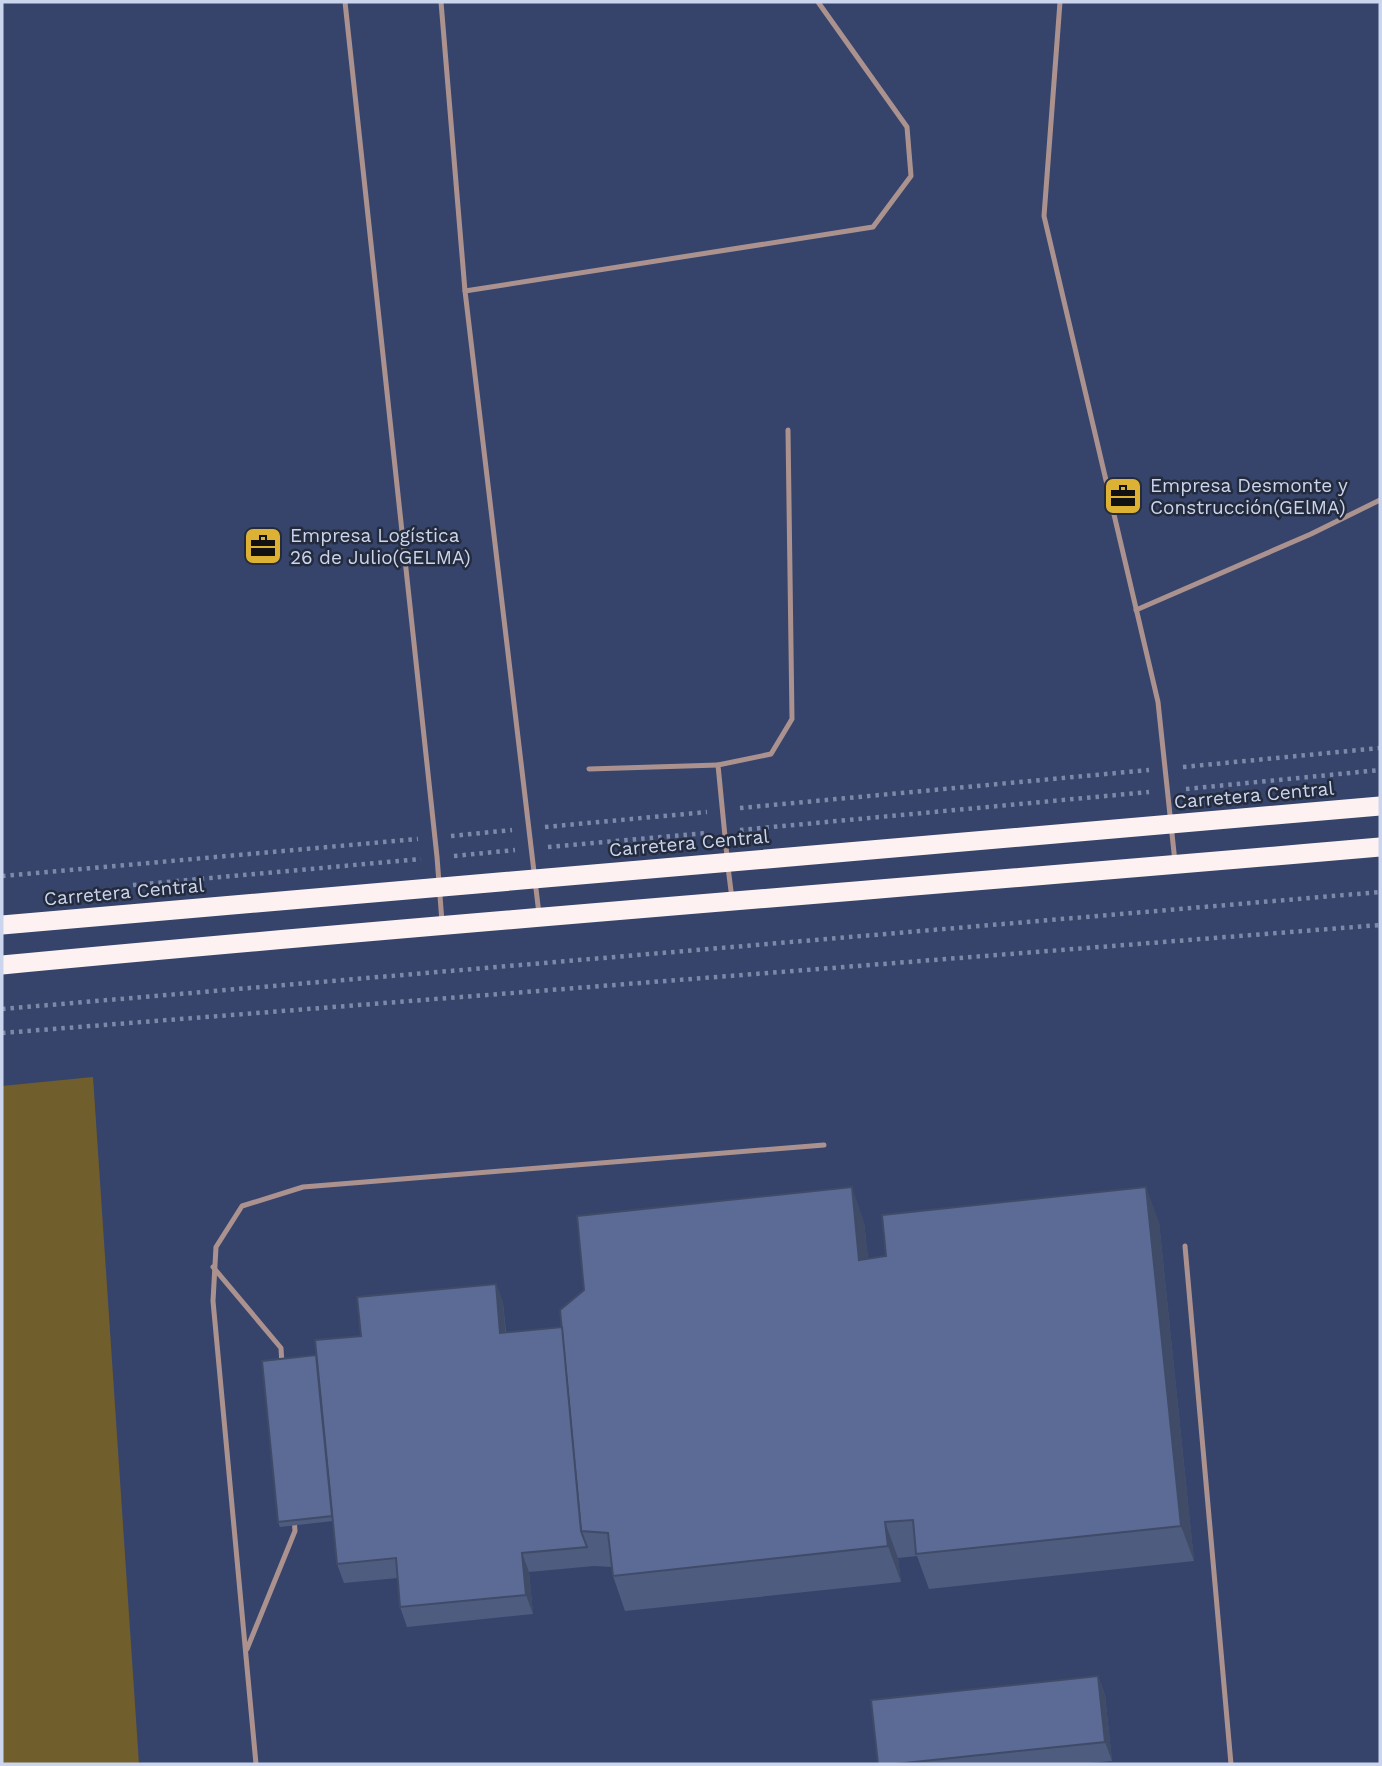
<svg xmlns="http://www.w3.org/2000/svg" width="1382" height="1766" font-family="'Work Sans',sans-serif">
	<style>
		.green { fill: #715e2d }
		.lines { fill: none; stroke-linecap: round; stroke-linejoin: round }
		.path { stroke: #7d89a9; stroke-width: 4.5; stroke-dasharray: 3.5 5; stroke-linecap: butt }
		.service { stroke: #ac928f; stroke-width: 5 }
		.trunk { stroke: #fdf2f1; stroke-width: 19 }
		.wall { fill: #4e5c80 }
		.shaded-wall { fill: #404b68 }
		.building { fill: #5b6b95; stroke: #404b68; stroke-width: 2 }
		.labels { text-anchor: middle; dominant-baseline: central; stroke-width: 5; stroke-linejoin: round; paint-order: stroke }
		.poi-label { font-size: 19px; fill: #cbd5ed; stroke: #242b3d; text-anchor: start }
		.street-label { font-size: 19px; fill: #cbd5ed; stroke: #242b3d }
	</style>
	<rect width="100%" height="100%" fill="#36446b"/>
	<polygon class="green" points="93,1077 139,1764 2,1764 2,1086"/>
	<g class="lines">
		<g class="path">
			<polyline points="1183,767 1380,748"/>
			<polyline points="1186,789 1380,770"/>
			<polyline points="740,808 1149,770"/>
			<polyline points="545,827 707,812"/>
			<polyline points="740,830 1149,792"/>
			<polyline points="451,836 512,830"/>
			<polyline points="548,847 707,833"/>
			<polyline points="454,856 515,850"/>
			<polyline points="2,876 418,839"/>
			<polyline points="133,885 421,859"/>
			<polyline points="2,1009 1380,892"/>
			<polyline points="2,1033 1380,925"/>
		</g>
		<g class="service">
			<polyline points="345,2 437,857 442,922"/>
			<polyline points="441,2 465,291"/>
			<polyline points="1060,2 1044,216 1158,702 1175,862"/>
			<polyline points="1136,610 1311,534 1380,500"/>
			<polyline points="589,769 718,765"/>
			<polyline points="727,857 718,765 771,754 792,719 788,430"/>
			<polyline points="728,867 732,899"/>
			<polyline points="539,914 465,291 873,227 911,176 907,127 818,2"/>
			<polyline points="1185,1246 1231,1764"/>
			<polyline points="213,1267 281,1348 282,1365"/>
			<polyline points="247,1649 295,1531 294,1518"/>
			<polyline points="256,1764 213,1301 216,1247 242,1206 303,1187 824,1145"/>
		</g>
		<g class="trunk">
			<polyline points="2,925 1380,806"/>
			<path d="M2 965C461 921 921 887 1380 847"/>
		</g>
	</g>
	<g class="wall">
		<polygon points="864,1222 868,1259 1159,1222 1194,1561 929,1589 917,1556 898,1558 901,1582 625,1611 613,1576 612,1567 594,1566 529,1572 533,1614 407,1627 400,1607 398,1578 344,1583 337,1564 333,1521 280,1527 278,1522 316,1355 361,1336 496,1284 503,1303 506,1332 562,1327"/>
		<polygon points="1098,1676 1105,1695 1112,1761 1080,1764 878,1764"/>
	</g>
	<g class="shaded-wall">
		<polygon points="852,1187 864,1222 872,1295 859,1260"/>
		<polygon points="1146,1187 1159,1222 1194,1561 1181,1526"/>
		<polygon points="496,1284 503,1303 507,1352 500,1333"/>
		<polygon points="885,1522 898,1558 901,1582 888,1546"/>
		<polygon points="522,1553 529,1572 533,1614 526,1595"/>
		<polygon points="1098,1676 1105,1695 1112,1761 1105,1742"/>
	</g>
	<g class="building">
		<polygon points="852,1187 859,1260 886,1256 882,1215 1146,1187 1181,1526 916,1554 913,1520 885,1522 888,1546 613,1576 608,1533 581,1531 560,1310 584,1290 577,1216"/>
		<polygon points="496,1284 500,1333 562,1327 581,1531 587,1547 522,1553 526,1595 400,1607 396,1558 337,1564 315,1340 361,1336 357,1297"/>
		<polygon points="316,1355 332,1516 278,1522 262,1361"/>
		<polygon points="1098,1676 1105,1742 895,1764 878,1764 871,1700"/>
	</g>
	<defs>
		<symbol id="office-square" viewBox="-11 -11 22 22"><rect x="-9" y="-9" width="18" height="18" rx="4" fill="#ddb133" stroke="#242b3d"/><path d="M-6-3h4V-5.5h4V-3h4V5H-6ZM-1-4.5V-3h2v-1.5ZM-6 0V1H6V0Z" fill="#111"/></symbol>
	</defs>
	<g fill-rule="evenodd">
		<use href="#office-square" x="1101" y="474" width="44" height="44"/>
		<use href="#office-square" x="241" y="524" width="44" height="44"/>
	</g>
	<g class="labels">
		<g class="poi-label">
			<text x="1150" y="485">Empresa Desmonte y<tspan x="1150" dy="22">Construcción(GElMA)</tspan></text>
			<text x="290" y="535">Empresa Logística<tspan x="290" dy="22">26 de Julio(GELMA)</tspan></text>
		</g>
		<g class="street-label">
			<text transform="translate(1254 795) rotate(-5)">Carretera Central</text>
			<text transform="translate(689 843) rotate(-5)">Carretera Central</text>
			<text transform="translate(124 892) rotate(-5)">Carretera Central</text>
		</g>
	</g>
	<rect width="1382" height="1766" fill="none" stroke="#cbd5ed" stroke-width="7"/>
</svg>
